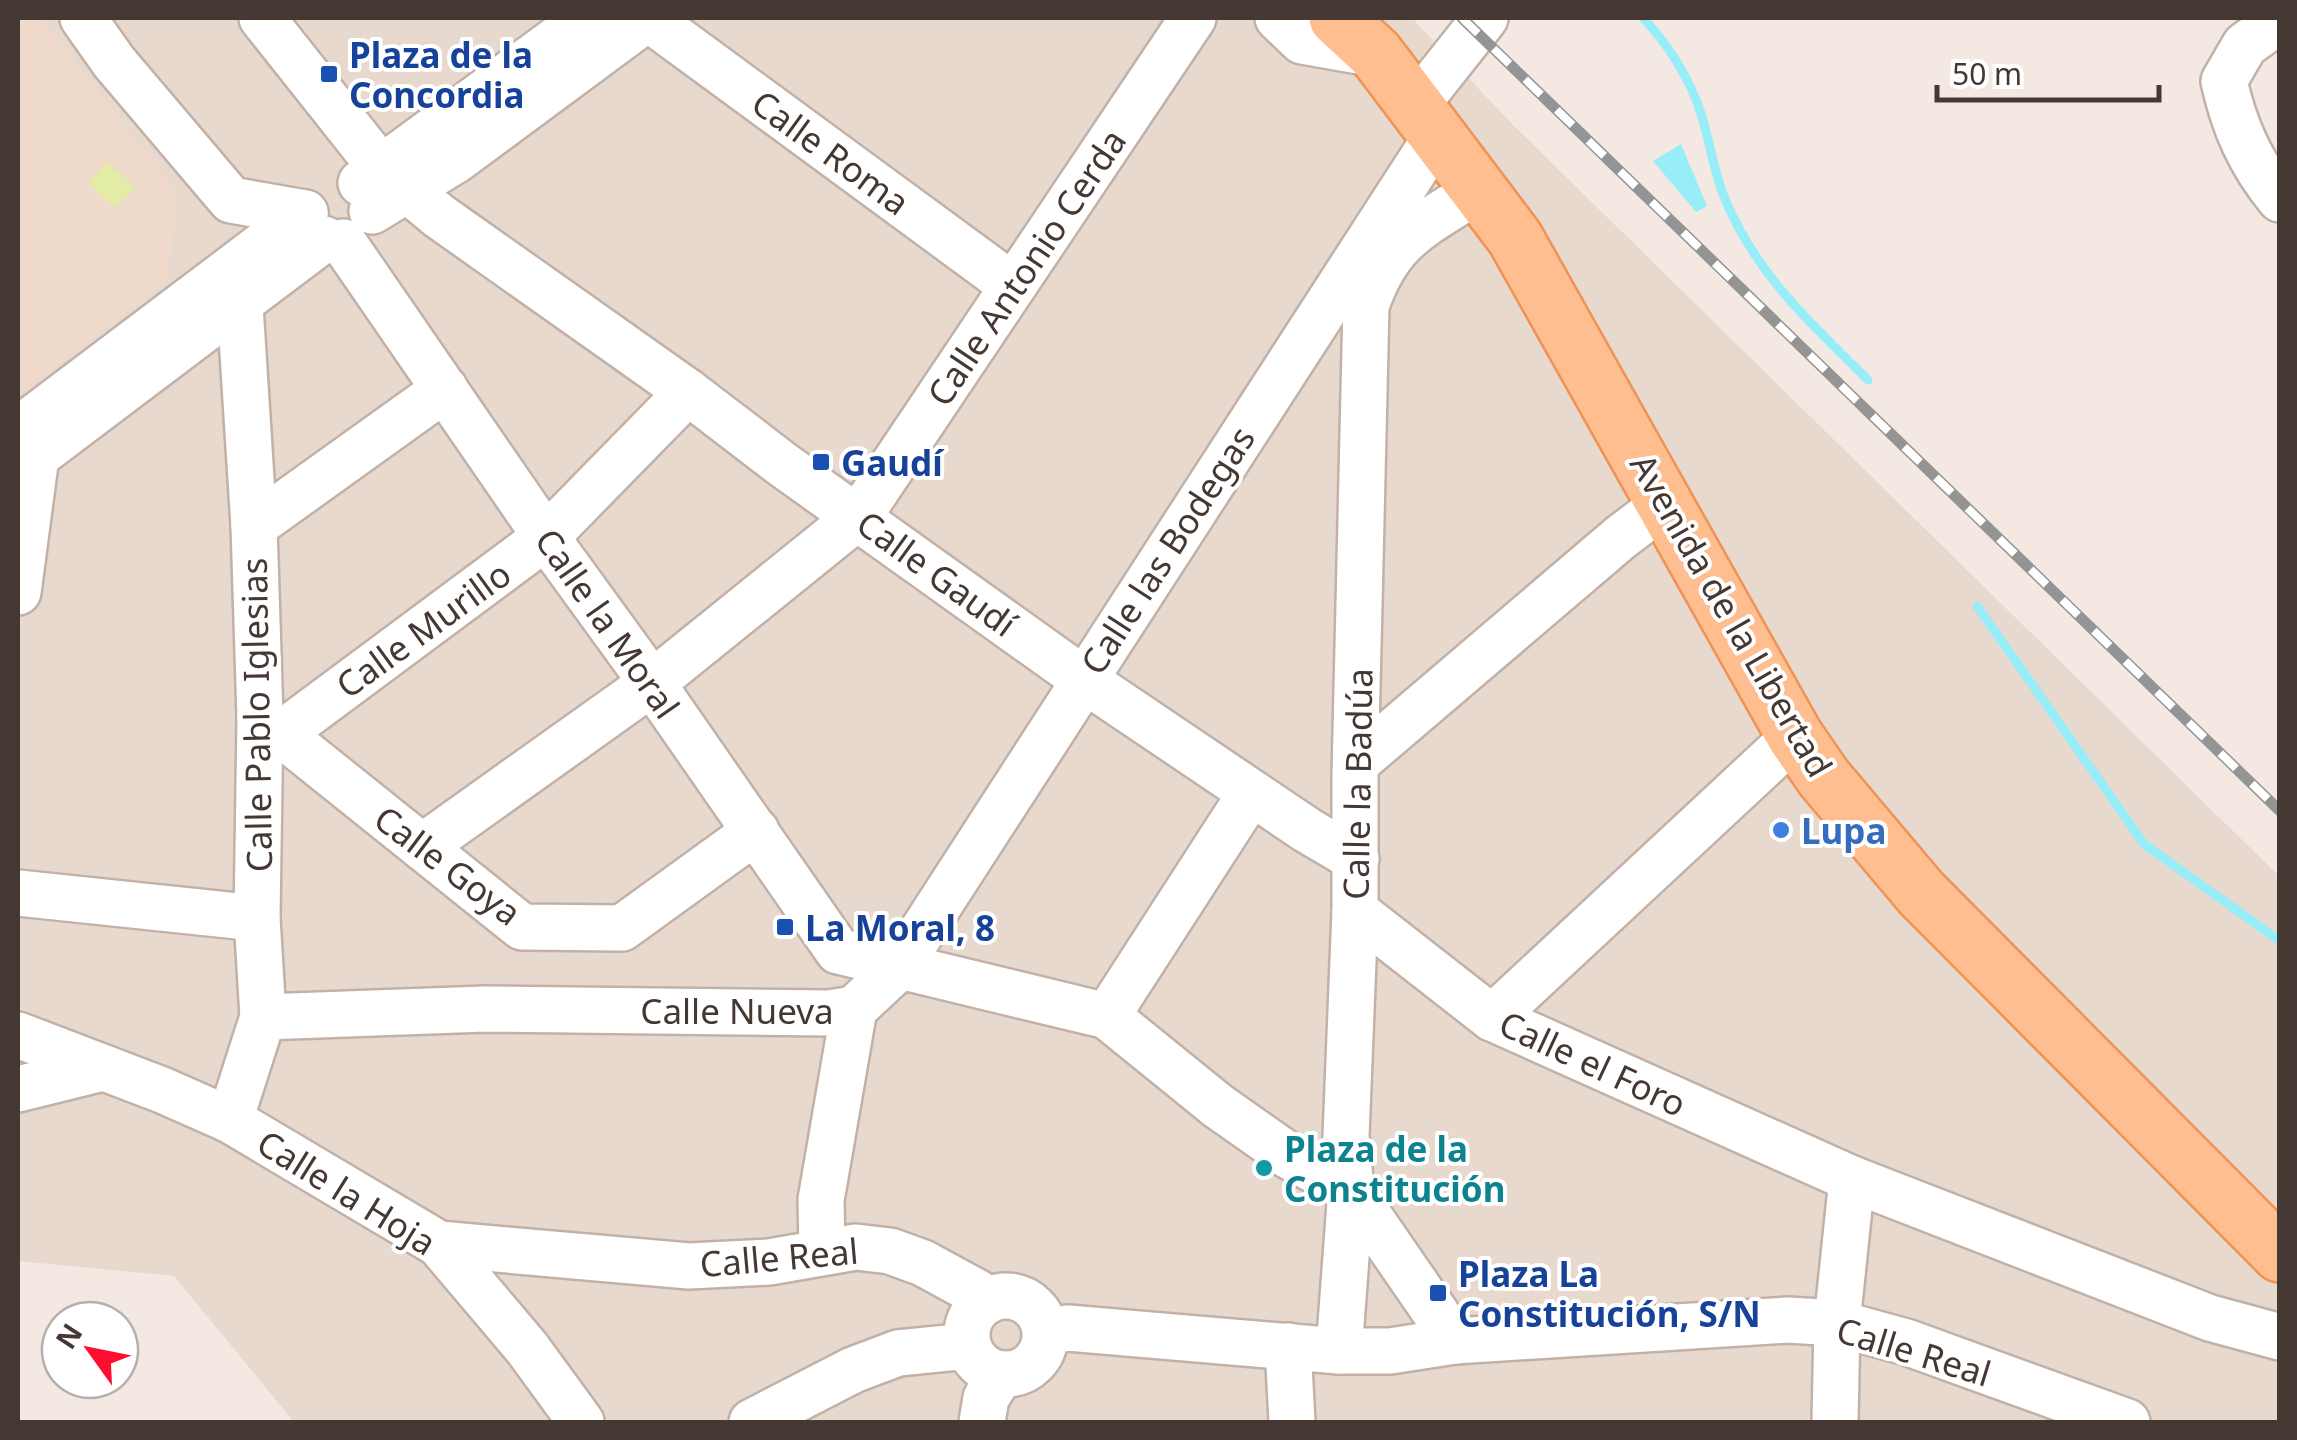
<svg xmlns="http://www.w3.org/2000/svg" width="2297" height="1440" font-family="'Noto Sans',sans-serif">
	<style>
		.residential { fill: #e8d9cf }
		.education { fill: #eed9ca }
		.green { fill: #e2eca6 }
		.water { fill: #97edf8 }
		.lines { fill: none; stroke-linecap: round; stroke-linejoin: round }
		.stream { stroke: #97edf8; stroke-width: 9 }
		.minor-casing { stroke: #c2b1a7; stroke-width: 50 }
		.major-casing { stroke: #f09253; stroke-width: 60 }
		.minor { stroke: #fff; stroke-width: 45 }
		.major { stroke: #ffbe8f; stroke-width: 55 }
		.rail-casing { stroke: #949494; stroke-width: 11 }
		.rail { stroke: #fff; stroke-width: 8; stroke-dasharray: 22; stroke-linecap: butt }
		.transit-dot { fill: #1a4fb4; stroke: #fff; stroke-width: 4 }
		.shop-dot { fill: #3f7fe0; stroke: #fff; stroke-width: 4 }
		.culture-dot { fill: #0f9aa8; stroke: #fff; stroke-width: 4 }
		.labels { text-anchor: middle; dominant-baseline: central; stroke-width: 8; stroke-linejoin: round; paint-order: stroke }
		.transit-label { font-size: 35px; font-weight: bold; fill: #164399; stroke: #fff; text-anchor: start }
		.street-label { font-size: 35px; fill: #453832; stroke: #fff }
		.shop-label { font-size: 35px; font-weight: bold; fill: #366cbe; stroke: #fff; text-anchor: start }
		.culture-label { font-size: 35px; font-weight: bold; fill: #0d838f; stroke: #fff; text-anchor: start }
	</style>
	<rect width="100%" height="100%" fill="#f3e9e2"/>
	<polygon class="residential" points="18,18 1412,18 1512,124 2279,876 2279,1422 294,1422 174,1276 18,1261"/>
	<polygon class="education" points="18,18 41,18 178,195 167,282 18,396"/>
	<polygon class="green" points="107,162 135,187 115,208 88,183"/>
	<polygon class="water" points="1681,144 1707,206 1696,212 1653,161"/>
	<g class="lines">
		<g class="stream">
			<path d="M1643 18C1666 42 1684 70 1697 102 1709 133 1712 168 1725 199 1756 274 1811 324 1868 380"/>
			<polyline points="1977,606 2144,844 2280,941"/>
		</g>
		<defs>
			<g id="minor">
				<polyline points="83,18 114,62 231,200 305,213"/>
				<polyline points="262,18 381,168 439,216 688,392 782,464 1083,679 1307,830 1356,859"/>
				<polyline points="648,18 1013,286"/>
				<polyline points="1278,18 1302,41 1376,54"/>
				<path d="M2280 20 2245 45 2224 81C2234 126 2250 163 2280 199"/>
				<polyline points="1416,105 1485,18"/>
				<polyline points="361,183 586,18"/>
				<polyline points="372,211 456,160 648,18"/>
				<polyline points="343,242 546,537 652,683 838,951 1107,1016 1218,1106 1289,1156 1351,1190 1455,1341"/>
				<polyline points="18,430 305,213"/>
				<polyline points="18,470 324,239"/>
				<polyline points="254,526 445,389"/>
				<polyline points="18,592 36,456"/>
				<polyline points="260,717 522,927 622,928 756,831"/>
				<polyline points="281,734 546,537 688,392"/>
				<polyline points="1356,763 1621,537 1666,503"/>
				<polyline points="422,847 652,683 859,516 1193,18"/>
				<polyline points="18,893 257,918"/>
				<polyline points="1355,911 1492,1018 1852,1179 2210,1318 2280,1337"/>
				<polyline points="1107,1016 1251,793"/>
				<polyline points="263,1017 485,1009 829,1013 854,1009 899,967 1438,134"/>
				<polyline points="1492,1018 1795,736"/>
				<polyline points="18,1035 162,1090 230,1120 439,1244 527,1348 581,1422"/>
				<polyline points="18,1089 103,1068"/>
				<polyline points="230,1120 263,1017 257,918 260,717 254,526 240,306"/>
				<polyline points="439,1244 689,1266 769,1262 856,1247 890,1251 923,1263 978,1293 987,1301"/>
				<polyline points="822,1251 821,1200 854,1009"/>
				<circle cx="1006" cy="1335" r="39"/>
				<polyline points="1046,1332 1068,1328 1339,1351 1390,1351 1455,1341 1788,1320 1837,1323 1906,1342 2127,1422"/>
				<polyline points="1288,1346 1292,1422"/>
				<path d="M1339 1351 1351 1190 1346 1136 1355 911V775L1366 306C1390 236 1422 227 1480 189"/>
				<polyline points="752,1422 853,1370 898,1353 968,1346"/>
				<polyline points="982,1422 986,1398 1001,1374"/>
				<polyline points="1835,1422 1837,1323 1852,1179"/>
			</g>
			<polyline id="major" points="1337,18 1376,54 1515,238 1795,736 1824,778 1921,893 2280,1254"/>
		</defs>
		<use href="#minor" class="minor-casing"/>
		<use href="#major" class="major-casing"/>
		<use href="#minor" class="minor"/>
		<use href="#major" class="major"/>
		<defs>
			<polyline id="rail" points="1462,18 2280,811"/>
		</defs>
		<use href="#rail" class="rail-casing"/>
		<use href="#rail" class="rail"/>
	</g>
	<g class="transit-dot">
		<rect x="319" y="64" width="20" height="20" rx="5"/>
		<rect x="811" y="452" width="20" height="20" rx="5"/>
		<rect x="775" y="917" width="20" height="20" rx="5"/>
		<rect x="1428" y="1283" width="20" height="20" rx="5"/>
	</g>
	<circle class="shop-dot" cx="1781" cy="830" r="10"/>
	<circle class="culture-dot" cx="1264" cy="1168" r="10"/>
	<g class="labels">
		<g class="transit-label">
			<text x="349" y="54">Plaza de la<tspan x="349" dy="40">Concordia</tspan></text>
			<text x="841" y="462">Gaudí</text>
			<text x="805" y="927">La Moral, 8</text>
			<text x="1458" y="1273">Plaza La<tspan x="1458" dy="40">Constitución, S/N</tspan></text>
		</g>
		<g class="street-label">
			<text transform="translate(831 152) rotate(36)">Calle Roma</text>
			<text transform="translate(1026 267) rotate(-56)">Calle Antonio Cerda</text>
			<text transform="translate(1167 550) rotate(-57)">Calle las Bodegas</text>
			<text transform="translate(937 573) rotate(36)">Calle Gaudí</text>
			<text transform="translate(1732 615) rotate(60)">Avenida de la Libertad</text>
			<text transform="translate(608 623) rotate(55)">Calle la Moral</text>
			<text transform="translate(423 629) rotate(-36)">Calle Murillo</text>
			<text transform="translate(256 715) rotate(-91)">Calle Pablo Iglesias</text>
			<text transform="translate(1357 784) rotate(-89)">Calle la Badúa</text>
			<text transform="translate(448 865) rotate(37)">Calle Goya</text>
			<text x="737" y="1010">Calle Nueva</text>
			<text transform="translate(1593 1063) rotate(25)">Calle el Foro</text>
			<text transform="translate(347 1192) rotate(32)">Calle la Hoja</text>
			<text transform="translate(779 1257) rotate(-5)">Calle Real</text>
			<text transform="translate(1914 1351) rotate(17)">Calle Real</text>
		</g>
		<g class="shop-label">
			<text x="1801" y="830">Lupa</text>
		</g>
		<g class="culture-label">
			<text x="1284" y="1148">Plaza de la<tspan x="1284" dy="40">Constitución</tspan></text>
		</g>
	</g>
	<rect width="2297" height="1440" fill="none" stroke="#453832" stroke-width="40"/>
	<g transform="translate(90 1350) rotate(303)"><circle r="48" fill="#ffffff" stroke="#b5afad" stroke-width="2.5"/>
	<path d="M0-8L18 38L0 25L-18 38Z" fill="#ff0d31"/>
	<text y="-15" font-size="28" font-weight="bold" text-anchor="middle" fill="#453832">N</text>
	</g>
	<path d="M1937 85v15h222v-15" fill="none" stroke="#453832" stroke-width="5"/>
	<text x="1952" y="85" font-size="30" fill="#453832" stroke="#ffffff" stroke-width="8" paint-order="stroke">50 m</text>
</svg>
